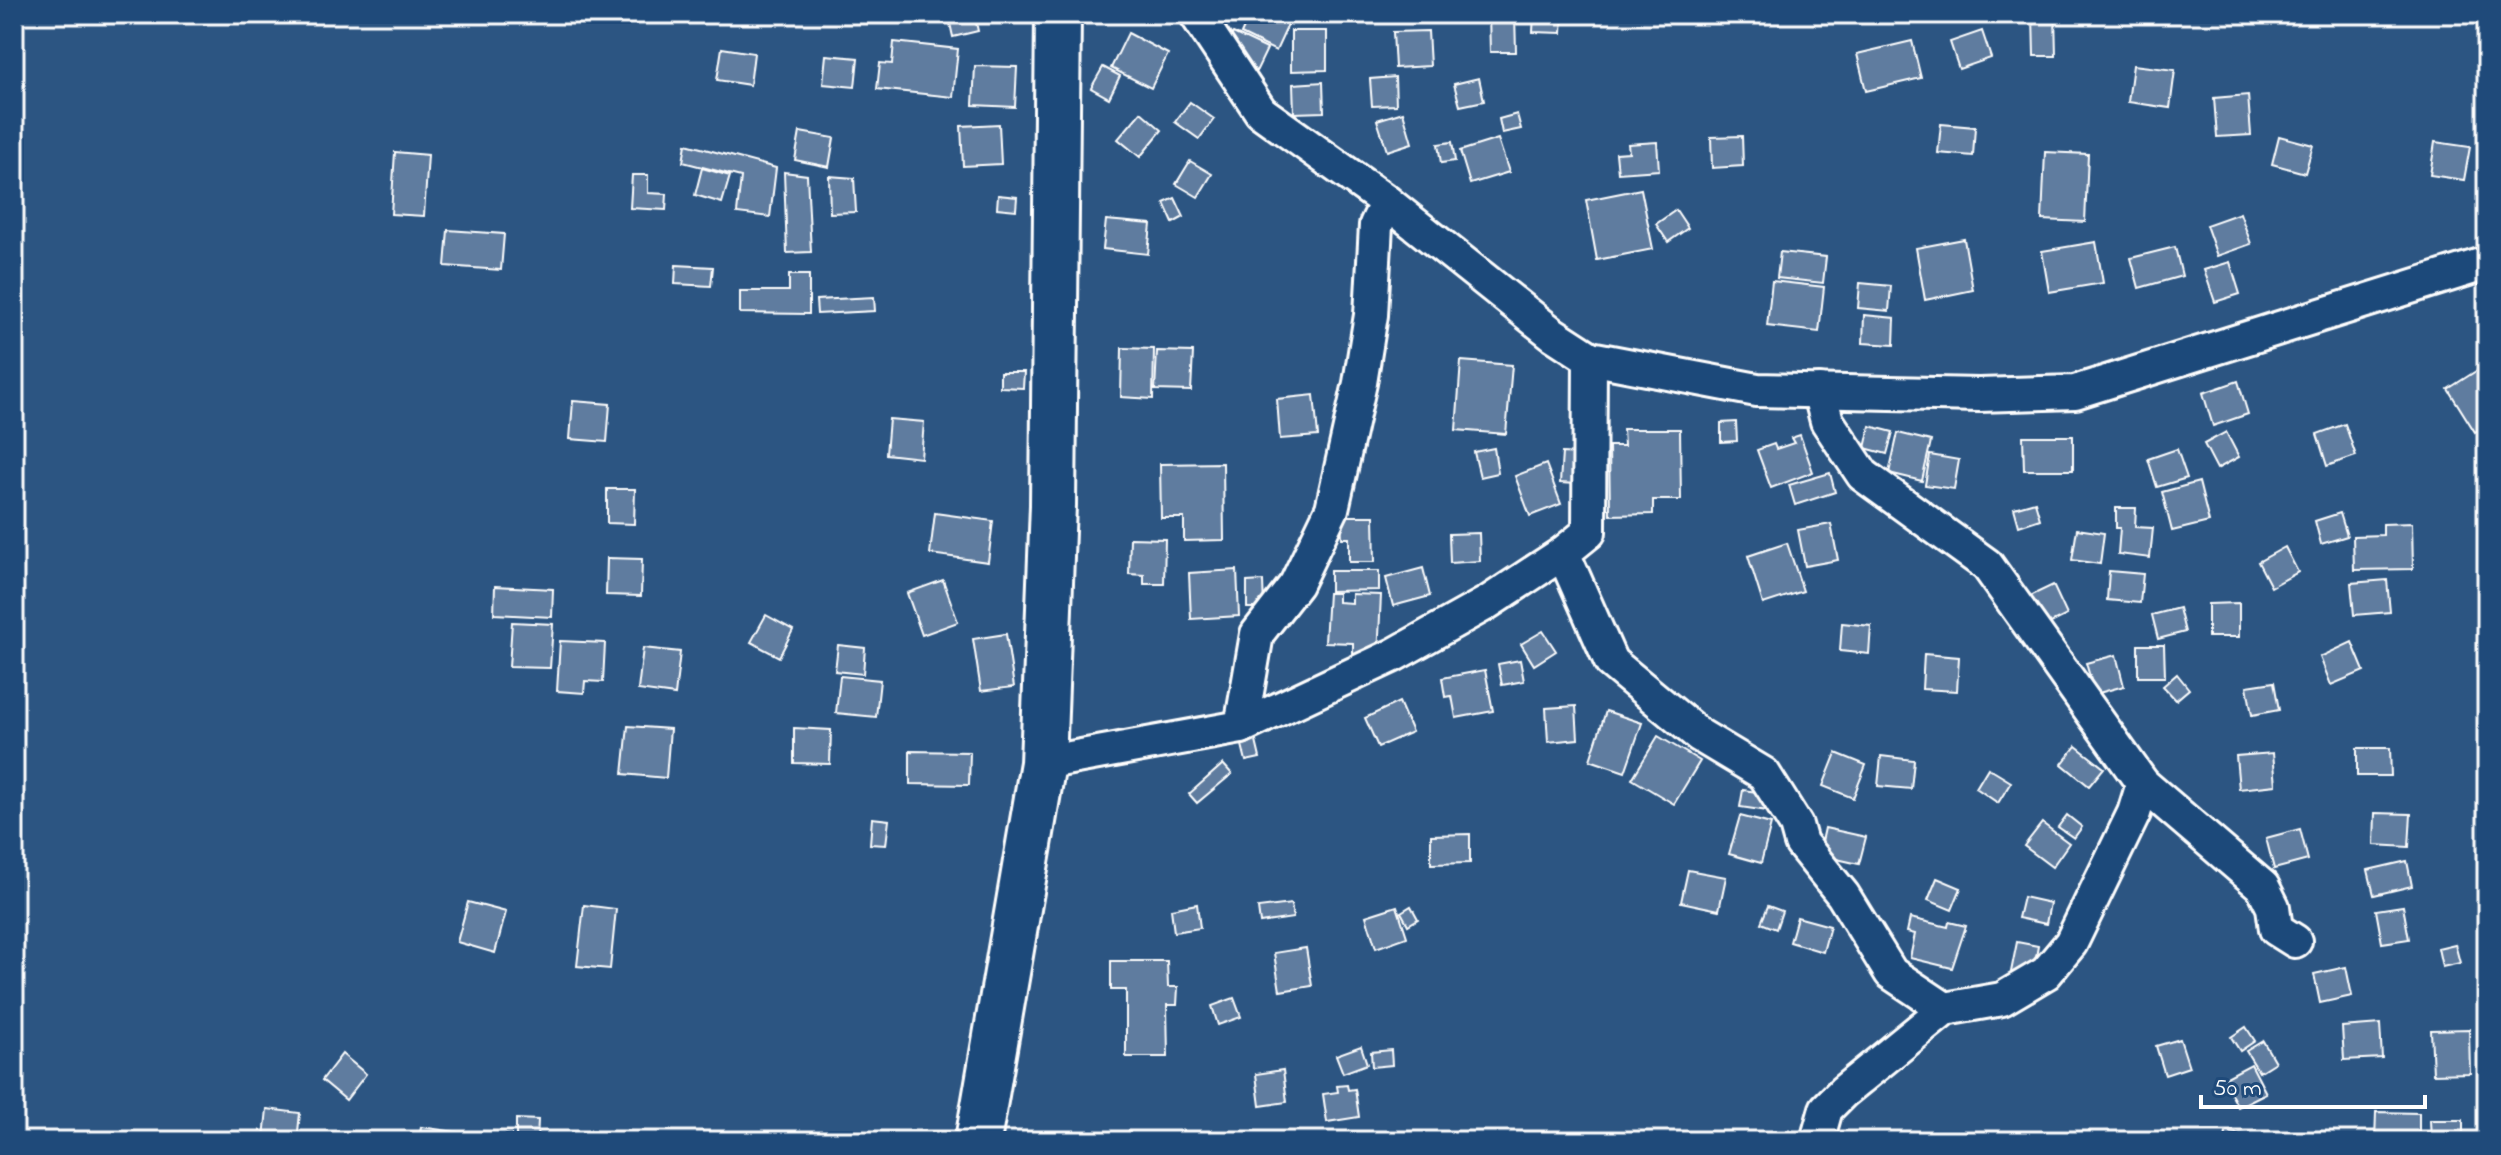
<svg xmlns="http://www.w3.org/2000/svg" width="2501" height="1155" font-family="'Indie Flower',sans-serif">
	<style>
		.building { fill: #5e7c9f; stroke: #fff; stroke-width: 2 }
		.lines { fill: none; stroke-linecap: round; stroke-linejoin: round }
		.street-casing { stroke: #fff; stroke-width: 38 }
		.secondary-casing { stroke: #fff; stroke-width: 50 }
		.street { stroke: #1f4a7a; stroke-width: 32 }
		.secondary { stroke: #1f4a7a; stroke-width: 44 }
	</style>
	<rect width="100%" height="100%" fill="#2c5582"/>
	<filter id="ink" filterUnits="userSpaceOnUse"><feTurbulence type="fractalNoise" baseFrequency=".0125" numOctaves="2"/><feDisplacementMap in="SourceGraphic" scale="16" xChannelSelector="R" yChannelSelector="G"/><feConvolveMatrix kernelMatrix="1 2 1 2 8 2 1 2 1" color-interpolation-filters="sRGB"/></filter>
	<g filter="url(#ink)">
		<g class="building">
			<polygon points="948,14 974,14 978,31 953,37"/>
			<polygon points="1250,14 1293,14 1276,51 1241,34"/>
			<polygon points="1489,14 1515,14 1516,52 1490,52"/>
			<polygon points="1534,14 1563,14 1562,33 1533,32"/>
			<polygon points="2033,14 2055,14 2056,56 2034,56"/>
			<polygon points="1291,31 1327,31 1327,70 1291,71"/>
			<polygon points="1428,31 1430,66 1395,68 1393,32"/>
			<polygon points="1982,31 1991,58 1959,69 1950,42"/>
			<polygon points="1128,33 1168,54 1151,88 1111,68"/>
			<polygon points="1233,33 1267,49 1253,78 1219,61"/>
			<polygon points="1912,41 1921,78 1866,91 1857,54"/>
			<polygon points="894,42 958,49 953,97 877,89 880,63 892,64"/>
			<polygon points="722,48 754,53 750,85 717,80"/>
			<polygon points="826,55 858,58 855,87 823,84"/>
			<polygon points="2133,65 2175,70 2170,108 2128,102"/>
			<polygon points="975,66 1017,67 1015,107 973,105"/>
			<polygon points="1103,67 1120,76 1109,98 1091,88"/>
			<polygon points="1395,77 1396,105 1372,106 1370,79"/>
			<polygon points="1479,78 1484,101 1460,106 1454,84"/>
			<polygon points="1323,82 1324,112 1294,113 1293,84"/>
			<polygon points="2248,95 2251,135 2217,137 2214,98"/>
			<polygon points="1190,102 1214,119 1199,139 1175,122"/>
			<polygon points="1141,112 1162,130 1140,157 1118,139"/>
			<polygon points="1403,112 1412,143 1387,151 1377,120"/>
			<polygon points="1517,114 1521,129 1502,133 1499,119"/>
			<polygon points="999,124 1001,164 963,166 961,126"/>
			<polygon points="1941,124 1975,127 1973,156 1938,153"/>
			<polygon points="800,132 834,138 829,167 795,160"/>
			<polygon points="1742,136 1743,166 1712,168 1711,137"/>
			<polygon points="2279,136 2313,145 2305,173 2272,164"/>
			<polygon points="1498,139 1509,172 1470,184 1460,151"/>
			<polygon points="1452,142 1455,161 1441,163 1438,144"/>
			<polygon points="1657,142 1659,170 1618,173 1616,153 1629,152 1628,144"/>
			<polygon points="2435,142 2470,147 2464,180 2430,175"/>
			<polygon points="686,144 776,168 770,217 737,213 741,177 683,162"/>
			<polygon points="395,152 428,155 424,216 391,214"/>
			<polygon points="2045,152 2088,154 2085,222 2042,220"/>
			<polygon points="1190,161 1212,174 1198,197 1176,184"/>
			<polygon points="702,168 730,176 722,203 695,195"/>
			<polygon points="784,172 807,175 811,252 787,253"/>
			<polygon points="632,175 648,175 648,193 667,194 666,210 630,208"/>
			<polygon points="829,176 854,178 856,212 830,213"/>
			<polygon points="1641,189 1653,249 1597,260 1586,200"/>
			<polygon points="998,195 1017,197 1016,210 997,208"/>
			<polygon points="1175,198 1184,217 1173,223 1164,203"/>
			<polygon points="1676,210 1688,228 1668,242 1656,224"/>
			<polygon points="2240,213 2251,244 2217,256 2206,225"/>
			<polygon points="1106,220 1151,224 1148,254 1103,249"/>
			<polygon points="448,230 504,234 501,270 445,266"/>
			<polygon points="1964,239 1973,290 1925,300 1916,248"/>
			<polygon points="2096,242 2103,283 2049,292 2042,251"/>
			<polygon points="2175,247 2182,276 2139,288 2131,258"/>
			<polygon points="1780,252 1826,257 1823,283 1777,278"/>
			<polygon points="2230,262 2240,294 2215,302 2204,270"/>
			<polygon points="676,265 713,267 711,286 675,284"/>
			<polygon points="789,275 809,275 809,314 740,313 740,291 789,291"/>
			<polygon points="1772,281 1824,287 1819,332 1767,326"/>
			<polygon points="1860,283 1891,286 1889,311 1858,308"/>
			<polygon points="874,297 875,311 817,314 816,300"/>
			<polygon points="1864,315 1895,318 1894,345 1863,343"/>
			<polygon points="1122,348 1154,349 1153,399 1121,397"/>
			<polygon points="1157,351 1193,352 1191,391 1155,390"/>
			<polygon points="1461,361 1512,365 1506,434 1456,430"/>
			<polygon points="2487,364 2487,424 2475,432 2448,389"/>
			<polygon points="1000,372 1024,372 1023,388 1000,387"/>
			<polygon points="2238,381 2248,414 2213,426 2203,393"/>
			<polygon points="1314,395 1318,436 1280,439 1277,399"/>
			<polygon points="573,401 610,404 607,442 570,439"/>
			<polygon points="889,419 924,422 921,458 886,454"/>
			<polygon points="1736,422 1737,441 1721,442 1721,423"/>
			<polygon points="2345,424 2356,456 2327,466 2317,434"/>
			<polygon points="1870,426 1893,432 1887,454 1865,448"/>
			<polygon points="1623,429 1680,429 1681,500 1653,500 1653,514 1610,515 1609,446 1624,446"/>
			<polygon points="2226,432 2239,457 2217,469 2204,444"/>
			<polygon points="1898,433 1931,441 1922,481 1889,473"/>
			<polygon points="1800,435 1813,472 1771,488 1757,450 1774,444 1776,449 1794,443 1791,438"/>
			<polygon points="2023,436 2073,436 2073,470 2024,470"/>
			<polygon points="1494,448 1498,473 1480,477 1474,452"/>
			<polygon points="2177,449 2187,478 2157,487 2148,459"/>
			<polygon points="1562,453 1578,454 1577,484 1560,483"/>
			<polygon points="1930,455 1959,460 1954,489 1925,485"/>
			<polygon points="1223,463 1224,540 1184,541 1184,518 1161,518 1160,464"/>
			<polygon points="1546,464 1561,504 1530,516 1515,476"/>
			<polygon points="1830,473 1835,492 1795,505 1789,485"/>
			<polygon points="2199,482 2209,522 2172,531 2162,492"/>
			<polygon points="607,489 635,489 634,524 607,523"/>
			<polygon points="2035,502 2040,519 2019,526 2014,508"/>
			<polygon points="2116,508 2136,508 2135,527 2153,528 2150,558 2118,554 2120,528 2116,528"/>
			<polygon points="935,513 993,521 988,562 930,554"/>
			<polygon points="2340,513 2347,536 2321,544 2315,521"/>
			<polygon points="1341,516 1374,516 1375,562 1349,562 1349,538 1342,538"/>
			<polygon points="2412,523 2413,569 2354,570 2353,536 2383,535 2383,524"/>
			<polygon points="1831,524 1838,560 1805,566 1798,530"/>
			<polygon points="2077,529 2104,533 2100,564 2072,560"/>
			<polygon points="1479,533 1480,561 1450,563 1449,534"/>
			<polygon points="1130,538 1165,539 1164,584 1144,584 1144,575 1129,574"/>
			<polygon points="1787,543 1803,591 1763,604 1748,556"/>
			<polygon points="2285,547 2298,572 2271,587 2258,562"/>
			<polygon points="607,558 642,559 641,596 606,595"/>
			<polygon points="1423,568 1430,596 1393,606 1386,578"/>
			<polygon points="1237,570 1239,616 1191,619 1189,573"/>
			<polygon points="1330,571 1379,571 1379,590 1330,591"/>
			<polygon points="2109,571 2143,574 2140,603 2107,600"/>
			<polygon points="943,580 958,622 922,635 907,593"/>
			<polygon points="2387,580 2390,612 2354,615 2351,583"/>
			<polygon points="1263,581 1264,608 1247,608 1247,582"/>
			<polygon points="2053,585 2067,615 2039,629 2024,599"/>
			<polygon points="495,586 553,589 552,617 494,614"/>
			<polygon points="1328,593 1338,593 1338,602 1352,603 1352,594 1381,595 1378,657 1353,655 1353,643 1325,642"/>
			<polygon points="2239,603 2239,637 2208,637 2208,604"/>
			<polygon points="2179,608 2185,632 2158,639 2152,615"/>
			<polygon points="766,615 793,630 779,657 751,642"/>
			<polygon points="512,622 553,624 550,668 509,667"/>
			<polygon points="1842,623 1871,626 1869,654 1840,651"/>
			<polygon points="1543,631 1556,651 1534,665 1521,644"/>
			<polygon points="1006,634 1014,687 981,691 973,639"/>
			<polygon points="560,641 605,643 603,682 585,681 584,693 557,691"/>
			<polygon points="2352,642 2364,671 2331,685 2320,657"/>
			<polygon points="838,645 865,648 863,674 835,671"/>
			<polygon points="2138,645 2164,645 2165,677 2138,677"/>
			<polygon points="643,648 680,652 675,695 638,690"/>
			<polygon points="1924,654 1959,657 1957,691 1922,689"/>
			<polygon points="2116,655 2124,686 2095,694 2086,663"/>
			<polygon points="1520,660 1524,681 1502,685 1498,664"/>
			<polygon points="1485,670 1493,711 1456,718 1452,696 1445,697 1442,678"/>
			<polygon points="2177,674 2189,689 2176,700 2163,686"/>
			<polygon points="840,676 880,680 876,717 836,713"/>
			<polygon points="2274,682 2279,710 2252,715 2247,686"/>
			<polygon points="1399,702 1412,732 1378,747 1365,718"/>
			<polygon points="1576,706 1578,739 1548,742 1546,708"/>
			<polygon points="1606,711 1642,723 1625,772 1590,760"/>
			<polygon points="628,726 670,729 666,778 623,774"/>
			<polygon points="794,728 831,730 830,764 794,763"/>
			<polygon points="1658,736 1700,761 1674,804 1632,779"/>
			<polygon points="1255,737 1260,758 1246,761 1241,741"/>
			<polygon points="2076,746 2104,768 2089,786 2062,764"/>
			<polygon points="2357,748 2390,748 2391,776 2357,776"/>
			<polygon points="910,751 970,752 969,785 910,784"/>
			<polygon points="1836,753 1866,765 1853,798 1823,786"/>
			<polygon points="2273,753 2276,785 2239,789 2236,756"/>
			<polygon points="1881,756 1914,760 1911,789 1878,786"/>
			<polygon points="1223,764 1232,774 1197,803 1189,794"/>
			<polygon points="1988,768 2011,782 1998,803 1976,788"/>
			<polygon points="1743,790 1771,794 1768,811 1740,807"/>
			<polygon points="2375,813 2411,814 2409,847 2374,845"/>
			<polygon points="2067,815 2082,827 2074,838 2058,827"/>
			<polygon points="1740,816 1771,824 1761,863 1729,854"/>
			<polygon points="872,818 889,820 886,845 870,844"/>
			<polygon points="2042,823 2069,843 2052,867 2024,846"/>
			<polygon points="1825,828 1866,837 1859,864 1819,855"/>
			<polygon points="2300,829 2308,860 2274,869 2266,838"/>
			<polygon points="1470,834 1470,863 1431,864 1431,835"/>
			<polygon points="2407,861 2412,886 2374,895 2368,870"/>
			<polygon points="1688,870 1726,877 1719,910 1681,902"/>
			<polygon points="1937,878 1961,888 1952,910 1928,900"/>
			<polygon points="2023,897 2050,903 2046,924 2018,918"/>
			<polygon points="468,902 506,912 495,953 457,942"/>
			<polygon points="1197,904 1200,928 1174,932 1171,909"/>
			<polygon points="1291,904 1293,918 1260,923 1258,908"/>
			<polygon points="584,905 616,909 610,969 577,966"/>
			<polygon points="1397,906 1407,937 1376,948 1366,916"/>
			<polygon points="1411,906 1418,919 1408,925 1401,912"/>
			<polygon points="1768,906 1782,911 1776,929 1761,923"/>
			<polygon points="2403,906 2409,939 2382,943 2376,910"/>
			<polygon points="1797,917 1830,926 1823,952 1790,942"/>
			<polygon points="1910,918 1948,927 1949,922 1966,926 1952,968 1910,958 1915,934 1907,932"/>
			<polygon points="2017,942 2038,946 2032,980 2010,977"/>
			<polygon points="2455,944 2460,963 2442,967 2438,948"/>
			<polygon points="1306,948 1312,986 1280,991 1274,953"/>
			<polygon points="1111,961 1167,961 1168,987 1178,987 1177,1005 1167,1005 1168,1057 1126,1057 1126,990 1111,990"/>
			<polygon points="2346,967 2352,996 2320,1003 2314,974"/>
			<polygon points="1234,998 1241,1017 1218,1025 1212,1006"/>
			<polygon points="2380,1024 2382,1058 2344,1060 2342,1027"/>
			<polygon points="2246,1027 2255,1041 2240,1051 2231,1037"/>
			<polygon points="2469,1029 2470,1073 2433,1074 2431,1030"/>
			<polygon points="2180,1039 2189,1067 2165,1075 2156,1046"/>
			<polygon points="2263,1041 2275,1062 2259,1072 2246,1051"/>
			<polygon points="1361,1046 1367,1064 1343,1073 1336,1055"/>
			<polygon points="1391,1050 1392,1065 1372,1067 1371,1052"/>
			<polygon points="342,1054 366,1074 346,1100 322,1080"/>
			<polygon points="2251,1064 2266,1093 2238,1107 2223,1079"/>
			<polygon points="1283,1070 1287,1102 1260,1106 1256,1074"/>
			<polygon points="1347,1085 1348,1090 1355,1089 1359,1117 1327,1122 1323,1094 1338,1092 1337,1086"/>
			<polygon points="267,1109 300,1113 297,1141 264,1138"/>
			<polygon points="2376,1112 2419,1113 2419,1141 2375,1141"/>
			<polygon points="516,1119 538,1120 537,1141 516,1141"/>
			<polygon points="2430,1120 2463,1120 2463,1141 2431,1141"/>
			<polygon points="421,1127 456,1132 455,1141 419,1141"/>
			<polygon points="475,1132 511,1135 511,1141 474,1141"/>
			<polygon points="2226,1132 2255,1135 2254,1141 2225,1141"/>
			<rect x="148" y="1135" width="37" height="6"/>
		</g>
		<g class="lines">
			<defs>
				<g id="street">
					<polyline points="1196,14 1261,112 1387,202 1553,334 1590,358 1757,390 1979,395 2075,392 2487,263"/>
					<polyline points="1590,358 1589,532 1563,553 1611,662 1699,735 1764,774 1796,825 1801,843 1843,895 1891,973 1945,1009"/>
					<polyline points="1819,391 1827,421 1863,475 1987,565 2143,784 2263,887 2273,907 2276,929 2295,941"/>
					<polyline points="1241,727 1257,634 1296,584 1332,509 1360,383 1371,315 1376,225 1387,202"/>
					<polyline points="1043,763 1241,727 1394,655 1487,603 1563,553"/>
					<polyline points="1817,1141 1826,1109 1843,1092 1945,1009 2002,999 2046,973 2071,943 2134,813 2143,784"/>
				</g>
				<polyline id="secondary" points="978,1141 1043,763 1053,505 1058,14"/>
			</defs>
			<use href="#street" class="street-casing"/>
			<use href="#secondary" class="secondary-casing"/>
			<use href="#street" class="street"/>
			<use href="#secondary" class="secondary"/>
		</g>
	</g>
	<rect width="2501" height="1155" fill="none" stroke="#1f4a7a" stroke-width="48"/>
	<rect x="24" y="24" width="2453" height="1107" fill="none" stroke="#fff" stroke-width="3" filter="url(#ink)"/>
	<path d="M2201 1095v12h224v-12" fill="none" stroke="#ffffff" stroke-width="4"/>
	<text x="2213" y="1095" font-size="24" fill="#ffffff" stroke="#1f4a7a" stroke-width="6" paint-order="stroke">50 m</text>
</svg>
